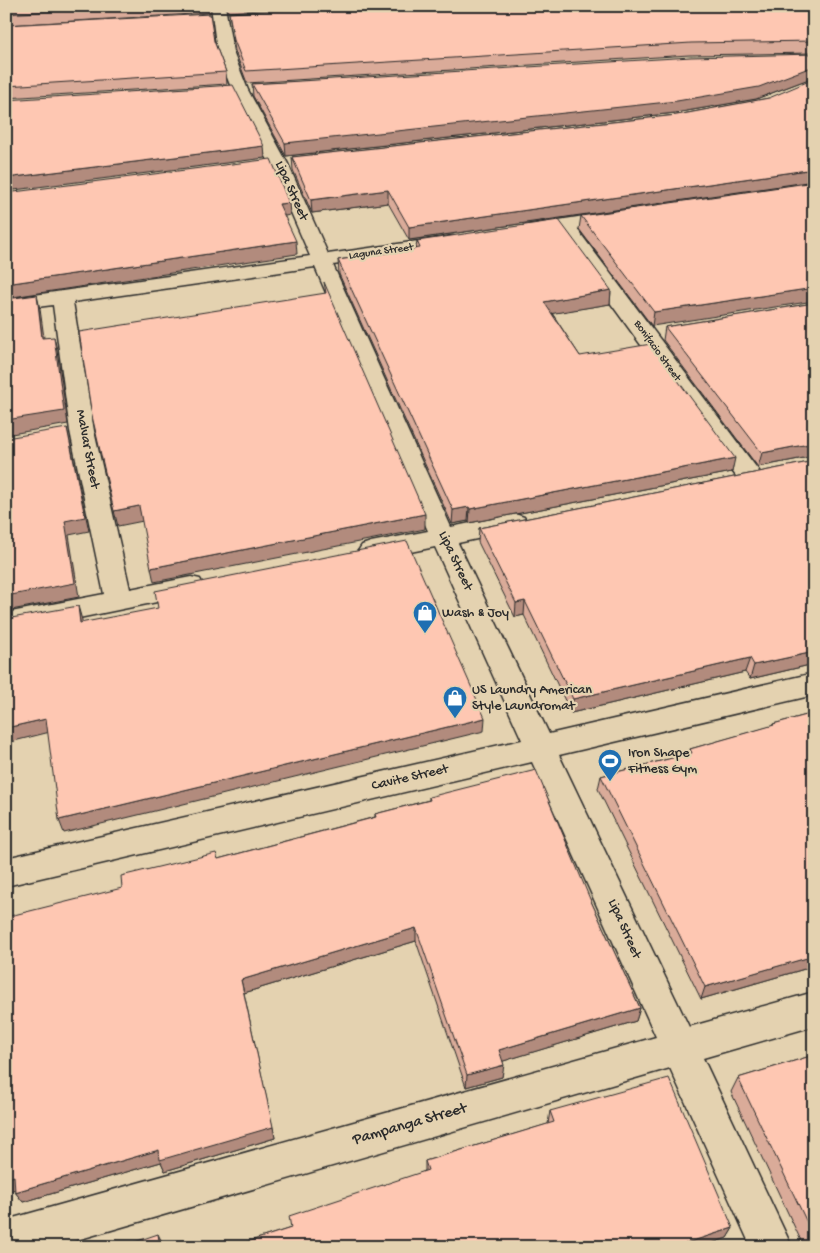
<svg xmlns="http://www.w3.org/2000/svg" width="820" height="1253" font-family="'Gochi Hand',sans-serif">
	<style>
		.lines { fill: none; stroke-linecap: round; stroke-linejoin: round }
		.street-casing { stroke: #2b2b2b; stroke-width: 3 }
		.street { fill: #e4d2b0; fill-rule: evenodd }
		.wall { fill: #daab99; stroke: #2b2b2b }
		.shaded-wall { fill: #b28b7d; stroke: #2b2b2b }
		.building { fill: #fec7b2; stroke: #2b2b2b }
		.labels { text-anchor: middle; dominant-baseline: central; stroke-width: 4.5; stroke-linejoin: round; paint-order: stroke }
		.far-street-label { font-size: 11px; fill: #2b2b2b; stroke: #e4d2b0 }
		.street-label { font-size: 14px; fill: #2b2b2b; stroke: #e4d2b0 }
		.poi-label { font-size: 14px; fill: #2b2b2b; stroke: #e4d2b0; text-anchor: start }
		.near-street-label { font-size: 16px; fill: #2b2b2b; stroke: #e4d2b0 }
	</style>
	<rect width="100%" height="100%" fill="#e4d2b0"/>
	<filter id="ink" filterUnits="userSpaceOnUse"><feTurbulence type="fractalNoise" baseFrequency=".02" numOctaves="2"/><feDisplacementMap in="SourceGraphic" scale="10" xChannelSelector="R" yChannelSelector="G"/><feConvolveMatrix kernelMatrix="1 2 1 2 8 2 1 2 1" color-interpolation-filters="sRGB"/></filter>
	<g filter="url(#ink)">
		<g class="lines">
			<defs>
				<g id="street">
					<polygon points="211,6 225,6 233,52 248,90 288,164 328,254 453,236 460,238 463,242 460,246 453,248 333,265 451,527 515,514 524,517 528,523 524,529 458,543 549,734 814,673 814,695 559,755 689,1027 814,992 814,1026 703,1058 792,1247 751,1247 670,1068 53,1247 6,1247 6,1220 656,1037 532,762 6,886 6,858 522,740 435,547 371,560 362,557 358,551 362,545 371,542 428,531 315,267 73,302 94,431 130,589 191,577 200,579 204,586 200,593 191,595 6,633 6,613 104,594 70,431 53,305 6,311 6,299 310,256 270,164 232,90 217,52"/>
					<polygon points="616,211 623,213 625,217 623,221 577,229 759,471 762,477 759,483 750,485 741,483 559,232 527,237 520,235 517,231 520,227 527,225"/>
				</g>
			</defs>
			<use href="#street" class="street-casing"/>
			<use href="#street" class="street"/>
		</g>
		<g class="wall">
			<polygon points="6,6 211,6 210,13 6,25"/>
			<polygon points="227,6 323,6 228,12"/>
			<polygon points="814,6 814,53 689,55 247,83 235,51 229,13"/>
			<polygon points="6,25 214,41 226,72 227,84 6,98"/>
			<polygon points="814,54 814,77 756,99 675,113 286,156 253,96 252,84"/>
			<polygon points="769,98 814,181 409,240 388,203 312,213 293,170 292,157 677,115"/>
			<polygon points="814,182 652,326 579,229 581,216"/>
			<polygon points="417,241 611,290 610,304 552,313 580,356 732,472 469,523 468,521 452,524 339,274 338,260 416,248"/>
			<polygon points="814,303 814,456 758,467 663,340 665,327"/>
			<polygon points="814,461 814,664 750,679 745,672 571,713 524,615 515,617 478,542 479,528"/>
			<polygon points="814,713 814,979 808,968 701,999 598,789 601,776 688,754 690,749 772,726 773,724"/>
			<polygon points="429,797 590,899 640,1008 636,1021 503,1061 502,1077 466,1087 416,941 244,993 275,1138 165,1171 161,1162 23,1202 15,1192 15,1189 122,888 218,859 375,817 375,814 429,800"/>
			<polygon points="814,1055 814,1247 804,1247 731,1092 738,1078"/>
			<polygon points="550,1111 733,1228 727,1238 700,1247 232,1247 291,1228 425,1171 425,1161 548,1124"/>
		</g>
		<g class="shaded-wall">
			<polygon points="814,66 814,77 756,99 675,113 286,156 285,143"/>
			<polygon points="264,146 265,158 6,191 6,178"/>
			<polygon points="814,169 814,181 409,240 409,227"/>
			<polygon points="388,190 388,203 312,213 311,200"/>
			<polygon points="289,203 290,215 280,217 279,204"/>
			<polygon points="296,241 297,254 6,298 6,284"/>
			<polygon points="814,288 814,301 652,326 654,312"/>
			<polygon points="611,290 610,304 543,315 544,302"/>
			<polygon points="37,295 40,309 46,352 42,338"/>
			<polygon points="54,337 57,350 68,424 6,435 6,420"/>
			<polygon points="67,428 89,531 69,535 79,597 6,611 6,596 65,521"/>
			<polygon points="814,443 814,456 758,467 762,453"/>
			<polygon points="735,458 732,472 469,523 470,509"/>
			<polygon points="139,506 143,521 118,526 114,511"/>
			<polygon points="469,507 468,521 452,524 453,510"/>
			<polygon points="425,514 425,529 154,582 151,568"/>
			<polygon points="525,601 524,615 515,617 516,603"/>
			<polygon points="78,606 82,620 84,637 80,623"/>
			<polygon points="814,652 814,664 750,679 754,665"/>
			<polygon points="750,658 745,672 571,713 573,699"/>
			<polygon points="485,718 484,731 64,833 59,820"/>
			<polygon points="46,719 50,732 6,743 6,728"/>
			<polygon points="416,928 416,941 244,993 241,980"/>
			<polygon points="813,956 808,968 701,999 705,987"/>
			<polygon points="640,1008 636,1021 497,1063 499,1050"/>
			<polygon points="504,1065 502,1077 466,1087 467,1075"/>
			<polygon points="273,1127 275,1138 165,1171 161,1162 23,1202 15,1192 159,1150"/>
			<polygon points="14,1176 22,1187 6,1192 6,1179"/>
			<polygon points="733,1228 727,1238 700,1247 674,1247"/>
			<polygon points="158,1234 163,1244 163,1247 160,1247"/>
		</g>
		<g class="building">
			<polygon points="6,6 134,6 6,14"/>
			<polygon points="345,6 814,6 814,41 691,43 246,71 234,40 229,13"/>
			<polygon points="210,14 214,41 226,72 6,86 6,25"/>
			<polygon points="814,54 814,66 759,87 677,101 285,143 252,84 691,57"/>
			<polygon points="814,79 814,169 409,227 388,190 311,200 292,157 677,115 769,98"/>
			<polygon points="233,85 264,146 6,178 6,100"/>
			<polygon points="271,159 289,203 279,204 296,241 6,284 6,193"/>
			<polygon points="814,182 814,288 654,312 581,216"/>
			<polygon points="559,220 611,290 544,302 580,356 651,344 735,458 470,509 469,507 453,510 338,260 420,248 417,241"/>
			<polygon points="324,282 425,514 151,568 139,506 114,511 92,416 79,332 326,293"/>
			<polygon points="37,295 42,338 54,337 64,411 6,420 6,299"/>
			<polygon points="814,303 814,443 762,453 665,327"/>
			<polygon points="67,428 85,517 65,521 75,583 6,596 6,438"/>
			<polygon points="814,461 814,652 754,665 750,658 573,699 525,601 516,603 479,528"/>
			<polygon points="407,541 485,718 59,820 46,719 6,728 6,619 78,606 80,623 158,608 155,591"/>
			<polygon points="814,713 814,956 705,987 601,776 692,753 690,749 774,725 773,724"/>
			<polygon points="536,770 590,899 640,1008 499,1050 504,1065 467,1075 416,928 241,980 273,1127 160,1160 159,1150 15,1192 14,1176 6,1179 6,917 122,888 121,876 216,853 218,859 376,817 375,814 430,800 429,797"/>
			<polygon points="814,1055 814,1237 738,1078"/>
			<polygon points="669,1078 733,1228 674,1247 232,1247 291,1228 289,1216 428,1170 425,1161 554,1122 550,1111"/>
			<polygon points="158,1234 160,1247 120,1247"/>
		</g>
	</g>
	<defs>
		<symbol id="shop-pin" viewBox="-11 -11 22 30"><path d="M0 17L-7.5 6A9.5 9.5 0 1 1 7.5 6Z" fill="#1f6fb2" stroke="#e4d2b0"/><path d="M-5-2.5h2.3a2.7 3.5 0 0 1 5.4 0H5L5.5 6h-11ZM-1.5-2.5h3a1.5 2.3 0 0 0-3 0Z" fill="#fff"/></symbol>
		<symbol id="stadium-pin" viewBox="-11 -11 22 30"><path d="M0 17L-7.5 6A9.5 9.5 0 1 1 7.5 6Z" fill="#1f6fb2" stroke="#e4d2b0"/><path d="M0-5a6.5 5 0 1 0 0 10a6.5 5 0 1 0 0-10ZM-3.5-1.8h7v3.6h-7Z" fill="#fff"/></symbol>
	</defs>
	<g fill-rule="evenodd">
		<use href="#shop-pin" x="411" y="599" width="28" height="38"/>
		<use href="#shop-pin" x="441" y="684" width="28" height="38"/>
		<use href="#stadium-pin" x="596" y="747" width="28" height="38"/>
	</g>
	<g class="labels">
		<g class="far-street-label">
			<text transform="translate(381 252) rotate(-8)">Laguna Street</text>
			<text transform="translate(657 351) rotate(54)">Bonifacio Street</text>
		</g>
		<g class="street-label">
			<text transform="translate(291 191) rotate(66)">Lipa Street</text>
			<text transform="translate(87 449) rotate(79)">Malvar Street</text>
			<text transform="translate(455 561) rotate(65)">Lipa Street</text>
			<text transform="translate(410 778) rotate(-13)">Cavite Street</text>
			<text transform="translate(624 929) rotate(66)">Lipa Street</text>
		</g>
		<g class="poi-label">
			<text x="442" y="613">Wash &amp; Joy</text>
			<text x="472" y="690">US Laundry American<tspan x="472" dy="16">Style Laundromat</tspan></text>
			<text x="628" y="753">Iron Shape<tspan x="628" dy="16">Fitness Gym</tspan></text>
		</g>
		<g class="near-street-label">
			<text transform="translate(410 1125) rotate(-16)">Pampanga Street</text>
		</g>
	</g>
	<rect width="820" height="1253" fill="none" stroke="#e4d2b0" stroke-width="25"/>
	<rect x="12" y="12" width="795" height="1228" fill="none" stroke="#2b2b2b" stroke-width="2" filter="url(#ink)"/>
</svg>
